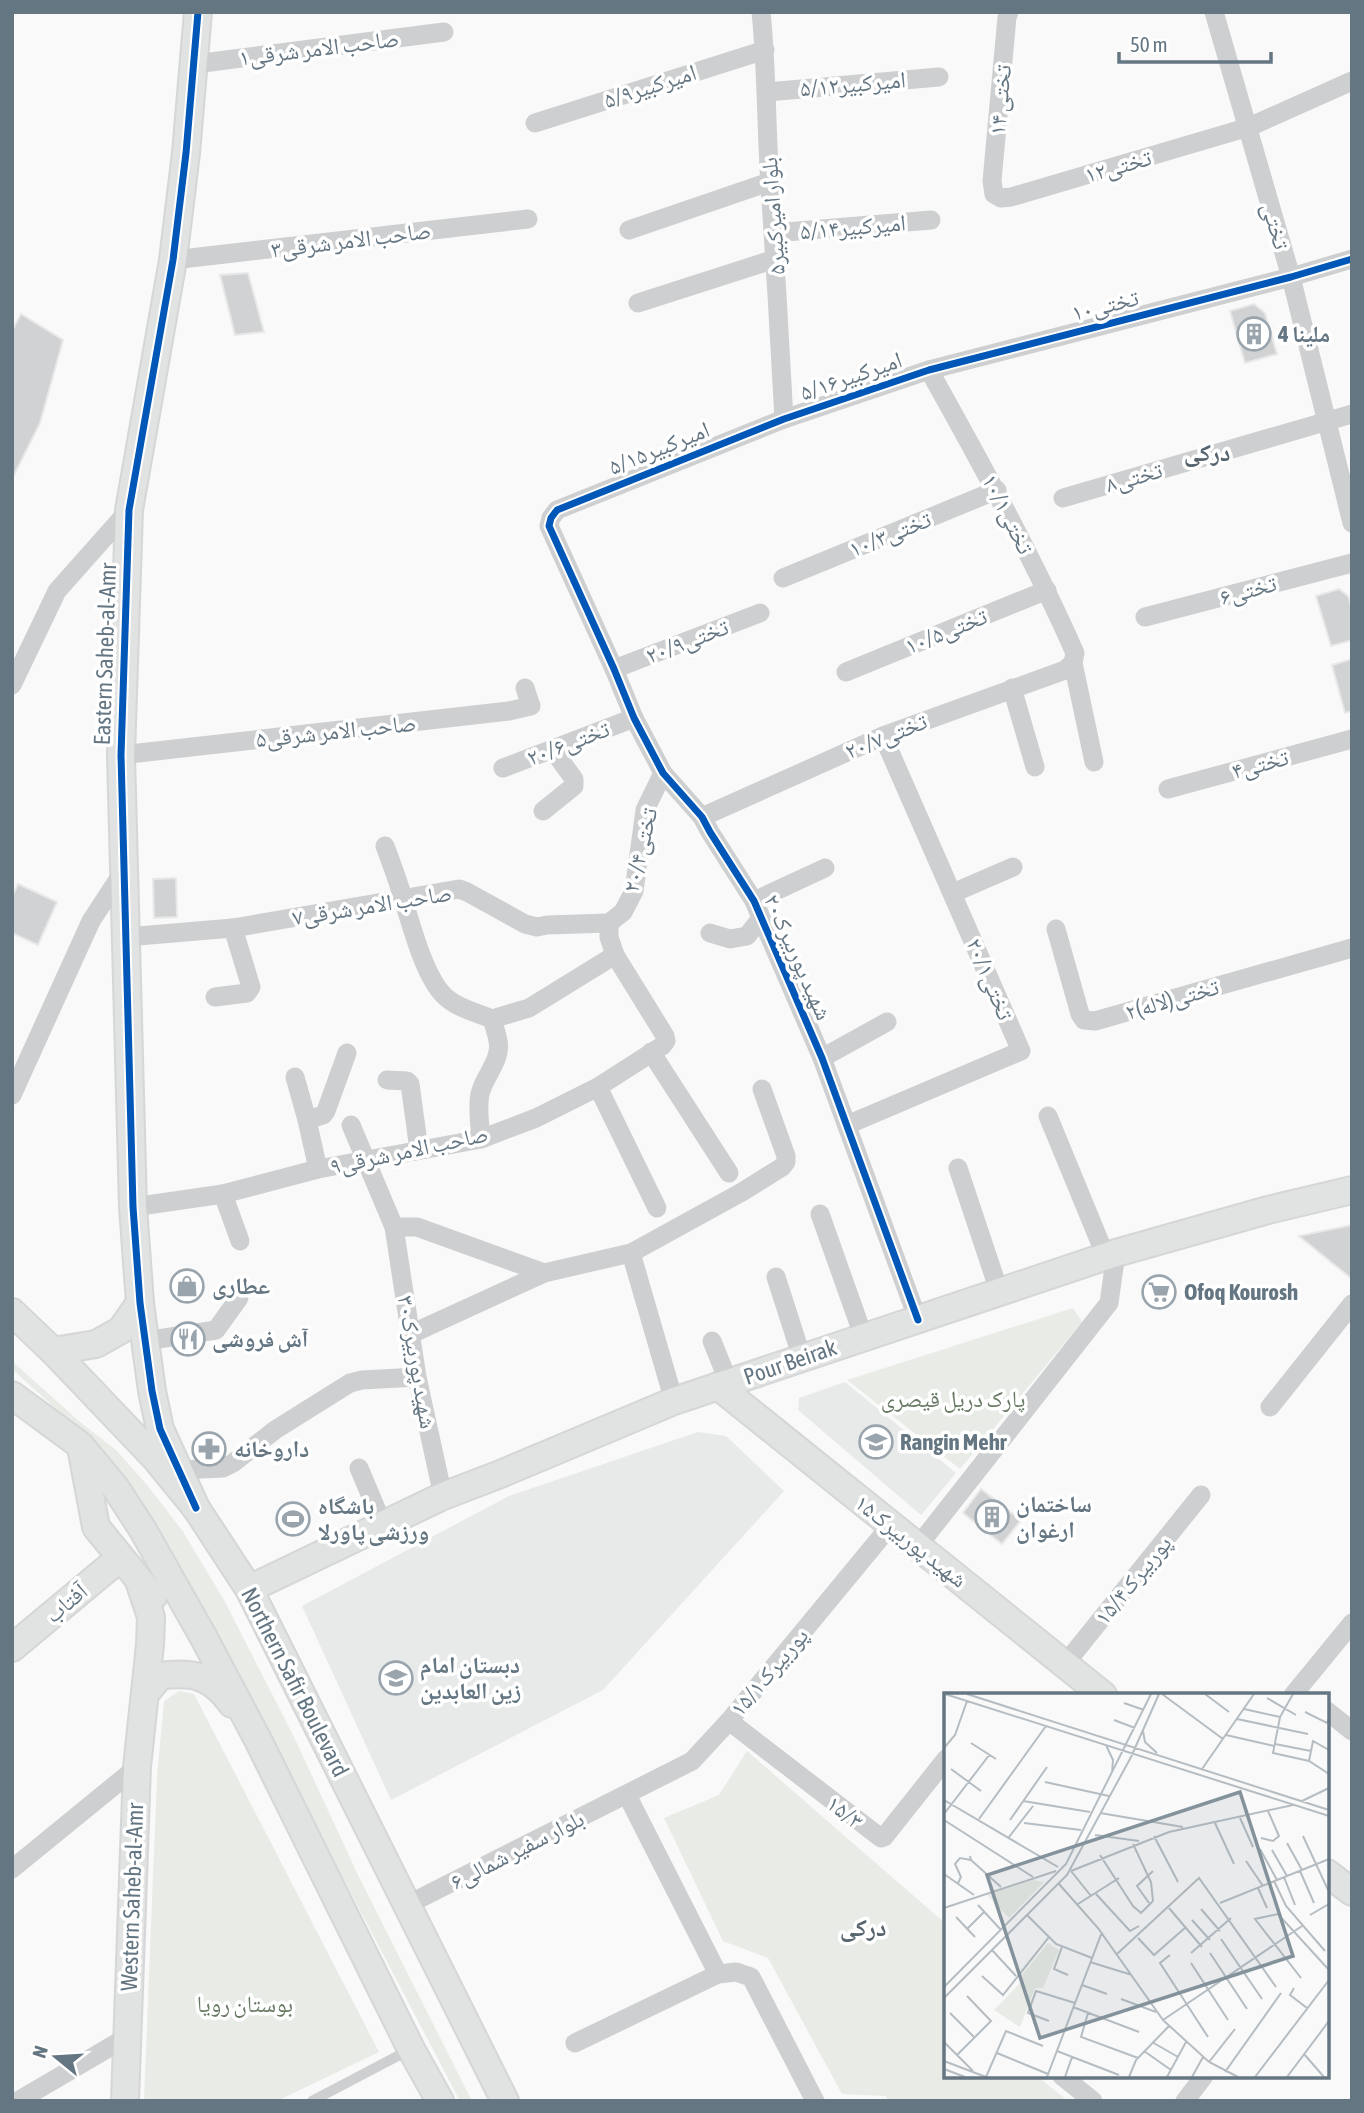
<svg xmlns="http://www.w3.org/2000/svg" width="1364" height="2113" font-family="'Asap Condensed','Noto Naskh Arabic',sans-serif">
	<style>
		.built { fill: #e8e9e9 }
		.green { fill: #e8ebe6 }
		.building { fill: #d0d2d3; stroke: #e8e8e8; stroke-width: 2 }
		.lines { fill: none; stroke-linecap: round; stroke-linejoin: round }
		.secondary-casing { stroke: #d5d6d7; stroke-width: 30 }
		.lane { stroke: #cecfd0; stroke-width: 10 }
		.street { stroke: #cecfd0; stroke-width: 19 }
		.secondary { stroke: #e1e2e2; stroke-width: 26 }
		.cycleway-casing { stroke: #fff; stroke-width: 11 }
		.cycleway { stroke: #0057b8; stroke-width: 7 }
		.labels { text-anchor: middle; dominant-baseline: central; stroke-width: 7; stroke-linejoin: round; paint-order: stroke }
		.street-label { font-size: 23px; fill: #657683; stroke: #fff }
		.poi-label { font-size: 23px; font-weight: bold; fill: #657683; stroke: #fff; text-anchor: start }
		.park-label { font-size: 23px; fill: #687a64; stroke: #fff }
		.neighbourhood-label { font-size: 24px; font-weight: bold; fill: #57646e; stroke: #fff }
		.inset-road { fill: none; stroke: #b5bdc3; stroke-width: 2 }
		.view { fill: #84929c; fill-opacity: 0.15; stroke: #84929c; stroke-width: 3.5 }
		.inset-edge { fill: none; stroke: #657683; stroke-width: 3.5 }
	</style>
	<rect width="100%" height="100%" fill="#f9f9f9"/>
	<g class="built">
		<polygon points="845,1382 956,1473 921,1515 798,1410 799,1398"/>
		<polygon points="698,1432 726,1436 784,1491 603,1690 391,1800 302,1606 509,1496"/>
	</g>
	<g class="green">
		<polygon points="1073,1308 1082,1322 960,1469 847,1380"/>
		<polygon points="12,1361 80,1422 116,1450 147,1485 182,1530 224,1600 294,1737 358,1875 472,2101 460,2101 275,1748 97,1446 12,1369"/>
		<polygon points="179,1691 194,1694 379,2052 277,2101 144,2101 157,1777 164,1701"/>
		<polygon points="747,1751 946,1924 946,2076 1037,2076 1068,2101 888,2101 886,2096 842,2094 768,1958 723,1941 664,1818 719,1795"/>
	</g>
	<g class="building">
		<polygon points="248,273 264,332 235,335 220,275"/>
		<polygon points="1254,304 1265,313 1277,354 1245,363 1230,311"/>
		<polygon points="21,314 63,340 40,423 12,479 12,331"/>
		<polygon points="1339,589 1348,596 1352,609 1352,640 1331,646 1316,596"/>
		<polygon points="1352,659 1352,711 1345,713 1332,665"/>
		<polygon points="176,878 177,917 154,918 153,879"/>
		<polygon points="18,884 57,902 38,945 12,933 12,897"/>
		<polygon points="1352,1225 1352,1279 1299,1236"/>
		<polygon points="981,1489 1021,1520 1002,1544 963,1513"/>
	</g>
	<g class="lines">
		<defs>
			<g id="secondary">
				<polyline points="12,1312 53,1351 156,1459 196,1508 249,1589 505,2101"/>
				<polyline points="53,1351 96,1344 121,1330 140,1303"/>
				<polyline points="718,1386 1103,1695"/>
				<polyline points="12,1395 80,1445 115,1487 143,1530 204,1638 258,1740 411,2049 440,2101"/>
				<polyline points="81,1447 96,1527 153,1597"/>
				<polyline points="196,1508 160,1429 152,1391 140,1303 133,1207 121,755 129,510 173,260 186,153 198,12"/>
				<polyline points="249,1589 443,1496 498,1475 674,1401 1116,1253 1268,1210 1352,1190"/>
				<polyline points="12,1648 120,1558"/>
				<path d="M145 1694 160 1676C193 1671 212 1676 232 1704"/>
				<polyline points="1327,1873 1352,1892"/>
				<polyline points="125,2101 137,1767 150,1645 151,1617 140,1584"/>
			</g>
		</defs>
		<use href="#secondary" class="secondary-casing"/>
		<polyline class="lane" points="312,2101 411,2049"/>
		<g class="street">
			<path d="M761 12C767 69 766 126 770 184 775 262 780 341 784 419"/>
			<polyline points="1009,12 1007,17 992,181 994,194 1001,198 1011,197 1249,127 1352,81"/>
			<polyline points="1214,12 1291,277 1352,523"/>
			<polyline points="195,64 444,32"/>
			<polyline points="767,92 939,77"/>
			<polyline points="535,123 765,50"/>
			<polyline points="629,230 769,182"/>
			<polyline points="774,233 931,220"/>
			<polyline points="173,260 528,219"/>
			<polyline points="638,303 775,259"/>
			<path d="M929 370C981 463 1032 556 1075 653L1073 663 1094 762"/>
			<polyline points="1063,498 1352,414"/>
			<polyline points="783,578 997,490"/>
			<polyline points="1145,617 1352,563"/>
			<polyline points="614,669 760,613"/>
			<polyline points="846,672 1047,590"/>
			<polyline points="12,685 57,591 129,510"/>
			<polyline points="1012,688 1035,767"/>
			<polyline points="121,755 509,711 531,706 525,688"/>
			<polyline points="503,768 634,718"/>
			<polyline points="1168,789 1352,739"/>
			<polyline points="543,811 574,786 574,779 552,749"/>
			<polyline points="702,817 883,736 1065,670 1073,663"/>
			<path d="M385 846C392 865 399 883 404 902 412 927 426 983 448 999 460 1009 478 1013 492 1019L529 1008 615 955"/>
			<polyline points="953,893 1013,867"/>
			<polyline points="754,901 825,868"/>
			<polyline points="609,923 623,912 634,891 645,810 663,773"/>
			<polyline points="1056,929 1080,1014 1084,1020 1095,1021 1352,948"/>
			<polyline points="710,933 730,939 747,936 761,918"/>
			<polyline points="126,937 233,928 459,889 467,892 525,924 537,927 547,925 609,923"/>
			<polyline points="215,997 247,993 251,987 233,928"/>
			<polyline points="651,1052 729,1173"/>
			<polyline points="822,1058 887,1022"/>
			<polyline points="295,1077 307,1120 318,1169"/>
			<polyline points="387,1080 407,1081 410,1084 419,1150"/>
			<polyline points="598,1087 657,1208"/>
			<polyline points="12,1095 91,921 123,872"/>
			<polyline points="1048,1116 1106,1257"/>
			<polyline points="307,1120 323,1115 326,1111 347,1053"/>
			<polyline points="351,1125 394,1227 417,1377 443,1496"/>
			<polyline points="847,1125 1021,1051 883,736"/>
			<path d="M481 1139C480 1124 477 1108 480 1094 484 1076 502 1060 498 1041 497 1034 494 1026 492 1019"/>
			<polyline points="958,1168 999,1291"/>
			<polyline points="223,1194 240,1241"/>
			<polyline points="133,1207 223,1194 318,1169 481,1139 536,1118 598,1087 662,1046 666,1041 665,1036 615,955 609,937 609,923"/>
			<polyline points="820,1214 864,1338"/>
			<polyline points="394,1227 417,1227 544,1273"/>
			<polyline points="631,1253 674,1401"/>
			<polyline points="776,1277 802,1358"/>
			<polyline points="918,1320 822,1058 754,901 710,832 702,817 663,773 634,718 614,669 549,526 551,518 557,510 784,419 929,370 1291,277 1352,259"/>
			<polyline points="411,1334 544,1273 631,1253 742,1192 782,1167 786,1162 786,1156 762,1089"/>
			<polyline points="145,1341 216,1330 239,1298"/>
			<polyline points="712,1341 729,1383"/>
			<polyline points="1270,1407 1352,1304"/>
			<polyline points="359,1468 383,1525"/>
			<polyline points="179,1470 223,1468 233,1463 275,1430 350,1383 362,1380 417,1377"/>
			<polyline points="918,1546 1109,1303 1116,1253"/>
			<polyline points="1065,1664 1201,1495"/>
			<polyline points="1293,1695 1352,1623"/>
			<polyline points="1327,1711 1352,1731"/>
			<polyline points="729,1721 881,1838 884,1837 946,1759"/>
			<polyline points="627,1795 718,1974"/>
			<polyline points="12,1869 137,1767"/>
			<polyline points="407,1905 692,1761 729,1721 891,1525"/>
			<polyline points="575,2043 718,1974 736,1972 751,1977 815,2101"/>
			<polyline points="1062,2076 1093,2101"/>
			<polyline points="18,2101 127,2037"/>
			<polyline points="1185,2101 1204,2076"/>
		</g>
		<use href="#secondary" class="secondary"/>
		<defs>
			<g id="cycleway">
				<polyline points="918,1320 822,1058 754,901 710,832 702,817 663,773 634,718 614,669 549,526 551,518 557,510 784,419 929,370 1291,277 1352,259"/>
				<polyline points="196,1508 160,1429 152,1391 140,1303 133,1207 121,755 129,510 173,260 186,153 198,12"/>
			</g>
		</defs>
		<use href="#cycleway" class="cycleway-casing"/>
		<use href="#cycleway" class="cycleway"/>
	</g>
	<defs>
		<symbol id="building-ring" viewBox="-11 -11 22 22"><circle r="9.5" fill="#fff" stroke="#99a4ac" stroke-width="1.5"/><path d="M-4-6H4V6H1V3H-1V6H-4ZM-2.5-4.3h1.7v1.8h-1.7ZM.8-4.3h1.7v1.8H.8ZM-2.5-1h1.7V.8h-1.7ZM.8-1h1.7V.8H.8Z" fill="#99a4ac"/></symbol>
		<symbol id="shop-ring" viewBox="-11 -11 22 22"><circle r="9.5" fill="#fff" stroke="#99a4ac" stroke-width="1.5"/><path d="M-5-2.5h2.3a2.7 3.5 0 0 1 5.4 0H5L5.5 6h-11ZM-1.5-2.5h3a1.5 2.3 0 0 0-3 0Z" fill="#99a4ac"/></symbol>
		<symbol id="supermarket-ring" viewBox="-11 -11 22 22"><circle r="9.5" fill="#fff" stroke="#99a4ac" stroke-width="1.5"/><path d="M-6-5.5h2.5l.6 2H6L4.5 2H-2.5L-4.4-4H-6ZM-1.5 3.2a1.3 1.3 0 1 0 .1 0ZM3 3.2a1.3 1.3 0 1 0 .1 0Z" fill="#99a4ac"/></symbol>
		<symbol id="restaurant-ring" viewBox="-11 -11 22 22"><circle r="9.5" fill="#fff" stroke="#99a4ac" stroke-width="1.5"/><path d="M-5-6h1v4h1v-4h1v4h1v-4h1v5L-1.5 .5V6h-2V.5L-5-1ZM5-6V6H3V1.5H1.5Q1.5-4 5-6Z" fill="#99a4ac"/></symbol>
		<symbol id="school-ring" viewBox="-11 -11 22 22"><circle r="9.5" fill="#fff" stroke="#99a4ac" stroke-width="1.5"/><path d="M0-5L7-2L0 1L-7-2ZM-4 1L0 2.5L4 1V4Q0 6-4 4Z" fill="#99a4ac"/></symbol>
		<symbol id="pharmacy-ring" viewBox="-11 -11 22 22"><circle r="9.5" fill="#fff" stroke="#99a4ac" stroke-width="1.5"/><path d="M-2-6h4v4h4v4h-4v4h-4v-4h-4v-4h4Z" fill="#99a4ac"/></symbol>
		<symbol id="stadium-ring" viewBox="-11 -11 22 22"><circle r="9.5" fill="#fff" stroke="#99a4ac" stroke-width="1.5"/><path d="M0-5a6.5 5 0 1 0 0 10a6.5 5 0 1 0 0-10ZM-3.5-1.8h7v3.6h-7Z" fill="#99a4ac"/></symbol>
	</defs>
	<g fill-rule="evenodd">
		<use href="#building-ring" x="1235" y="315" width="38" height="38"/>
		<use href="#shop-ring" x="168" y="1267" width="38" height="38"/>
		<use href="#supermarket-ring" x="1140" y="1273" width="38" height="38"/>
		<use href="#restaurant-ring" x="169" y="1320" width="38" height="38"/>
		<use href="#school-ring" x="857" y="1423" width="38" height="38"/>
		<use href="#pharmacy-ring" x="190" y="1430" width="38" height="38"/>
		<use href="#building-ring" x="973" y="1498" width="38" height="38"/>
		<use href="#stadium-ring" x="274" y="1500" width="38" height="38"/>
		<use href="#school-ring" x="377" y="1659" width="38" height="38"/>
	</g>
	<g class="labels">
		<g class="street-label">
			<text transform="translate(319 48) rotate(-7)">صاحب الامر شرقی۱</text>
			<text transform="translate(853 84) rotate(-5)">امیرکبیر۵/۱۲</text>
			<text transform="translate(650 86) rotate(-18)">امیرکبیر۵/۹</text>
			<text transform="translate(1000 100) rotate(-85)">تختی ۱۴</text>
			<text transform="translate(1118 166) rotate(-16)">تختی۱۲</text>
			<text transform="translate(773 216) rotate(-94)">بلوار امیرکبیر۵</text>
			<text transform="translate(1276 226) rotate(74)">تختی</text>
			<text transform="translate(853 227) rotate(-5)">امیرکبیر۵/۱۴</text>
			<text transform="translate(351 240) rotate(-7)">صاحب الامر شرقی۳</text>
			<text transform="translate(1105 305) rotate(-14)">تختی۱۰</text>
			<text transform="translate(851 376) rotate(-19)">امیرکبیر۵/۱۶</text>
			<text transform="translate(659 448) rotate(-22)">امیرکبیر۵/۱۵</text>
			<text transform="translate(1134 477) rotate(-16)">تختی۸</text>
			<text transform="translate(1008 514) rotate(63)">تختی۱۰/۱</text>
			<text transform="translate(890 534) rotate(-22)">تختی۱۰/۳</text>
			<text transform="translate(1248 590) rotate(-15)">تختی۶</text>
			<text transform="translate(946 631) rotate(-22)">تختی۱۰/۵</text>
			<text transform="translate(687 641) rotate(-21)">تختی۲۰/۹</text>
			<text transform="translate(105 654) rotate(-88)">Eastern Saheb-al-Amr</text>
			<text transform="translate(336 731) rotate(-6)">صاحب الامر شرقی۵</text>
			<text transform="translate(886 736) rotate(-22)">تختی۲۰/۷</text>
			<text transform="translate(568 743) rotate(-21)">تختی۲۰/۶</text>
			<text transform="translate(1260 764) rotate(-15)">تختی۴</text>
			<text transform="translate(640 850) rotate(-77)">تختی۲۰/۴</text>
			<text transform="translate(372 905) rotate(-9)">صاحب الامر شرقی۷</text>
			<text transform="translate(798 957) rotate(66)">شهید پوربیرک۲۰</text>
			<text transform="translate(990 979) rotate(67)">تختی۲۰/۱</text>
			<text transform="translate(1172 999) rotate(-16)">۲تختی(لاله)</text>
			<text transform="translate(409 1150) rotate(-12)">صاحب الامر شرقی۹</text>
			<text transform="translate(417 1362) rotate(80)">شهید پوربیرک۳۰</text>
			<text transform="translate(790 1362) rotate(-19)">Pour Beirak</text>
			<text transform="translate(911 1541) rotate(38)">شهید پوربیرک۱۵</text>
			<text transform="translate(1133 1580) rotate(-51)">پوربیرک۱۵/۴</text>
			<text transform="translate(66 1603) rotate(-40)">آفتاب</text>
			<text transform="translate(769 1672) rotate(-50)">پوربیرک۱۵/۱</text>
			<text transform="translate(295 1682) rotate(63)">Northern Safir Boulevard</text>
			<text transform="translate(845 1812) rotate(38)">۱۵/۳</text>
			<text transform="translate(517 1850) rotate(-27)">بلوار سفیر شمالی۶</text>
			<text transform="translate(132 1897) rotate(-88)">Western Saheb-al-Amr</text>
		</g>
		<g class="poi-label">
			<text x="1278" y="334">ملینا 4</text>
			<text x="212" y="1286">عطاری</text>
			<text x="1184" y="1292">Ofoq Kourosh</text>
			<text x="212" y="1339">آش فروشی</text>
			<text x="900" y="1442">Rangin Mehr</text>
			<text x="234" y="1449">داروخانه</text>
			<text x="1016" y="1504">ساختمان<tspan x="1016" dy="26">ارغوان</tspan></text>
			<text x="318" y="1506">باشگاه<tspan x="318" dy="26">ورزشی پاورلا</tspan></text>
			<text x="420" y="1665">دبستان امام<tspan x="420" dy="26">زین العابدین</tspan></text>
		</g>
		<g class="park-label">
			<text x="953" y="1399">پارک دریل قیصری</text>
			<text x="245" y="2004">بوستان رویا</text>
		</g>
		<g class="neighbourhood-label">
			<text x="1207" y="452">درکی</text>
			<text x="863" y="1927">درکی</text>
		</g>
	</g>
	<g transform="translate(944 1693)">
		<rect width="385" height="385" fill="#f9f9f9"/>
		<path d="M89 187 100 189 65 225 42 201ZM104 250 115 257 99 295H91L76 334 50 317 79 287 78 282Z" fill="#e8ebe6"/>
		<path class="inset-road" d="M1 1 385 123M23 1 385 117M218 1 279 46M261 1 285 19M349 1 336 24 329 60 365 68 385 81M323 5 352 22M180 10 200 17M300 16 336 24M361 19 383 30 385 26M293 26 364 41M170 27 191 35M199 38 201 49 213 60M282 42 330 53M27 50 52 66M331 51 367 58M162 52 169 67 168 80M0 55 11 42 23 8M365 68 369 48 385 57M7 76 37 98M258 76 310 1M101 89 165 103M0 107 114 174M79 108 146 119M358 108 385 95M156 120 239 134M0 121 46 61M296 125 309 154M35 126 102 33M0 127 89 184M66 127 103 74M80 130 137 137M271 130 290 171M151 142 195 148M210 143 234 189M359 143 385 199M65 144 89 113M317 145 329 148 335 143 324 118M343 150 358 177M189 151 207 189 209 208M316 156 333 187M328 157 343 183M156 162 189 213 197 220 209 208M27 167 57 194M302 168 319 193M127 178 225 139 349 112M127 178 147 203M356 178 370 210M0 181 30 202M340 184 351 212M330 188 342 213 381 258M14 190 17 184 11 171 16 165 27 167 26 163M115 191 154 235 219 327 265 369 294 384M314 195 323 215M152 201 186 238 195 233M205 210 193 193 209 178M276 210 385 166M134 211 175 185M34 212 57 237M0 215 112 178M225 215 258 254M257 216 276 238M83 222 112 251 148 265M366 222 385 211M12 224 31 244M248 227 266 247M23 236 40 219M194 245 210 262 242 234M277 246 318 306M118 254 110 276 124 282M48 257 72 283M247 260 287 225M266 260 303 316M173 261 255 185 332 294M226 262 216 270 264 344M146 269 188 282M247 270 284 327M38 283 59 302 105 244M357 285 311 226 334 221 385 277M138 292 163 301M0 294 122 171 207 1M350 295 346 302 363 315M0 305 123 182 187 64 215 1M177 306 212 319M129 314 195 339M6 320 30 344M144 320 137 344 194 365M219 327 358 233M105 328 84 320 92 298 131 310M0 349 29 378M208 349 234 364M113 358 175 382M200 358 227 377M53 360 104 381M360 361 380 384M13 362 47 328 23 303M0 368 42 384M265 369 291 336M0 376 21 384M281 379 337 300M42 384 62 338 99 353M103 384 158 239M121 384 128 364M185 384 192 367 225 333M223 384 242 349M248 384 259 364M311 384 385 287M343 384 385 328"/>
		<path class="view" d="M296 99 349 263 96 345 43 182Z"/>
		<rect width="385" height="385" class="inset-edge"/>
	</g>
	<rect width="1364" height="2113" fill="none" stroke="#657683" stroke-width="28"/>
	<g transform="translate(56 2057) rotate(288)" stroke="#ffffff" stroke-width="5" paint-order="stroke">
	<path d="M0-5L12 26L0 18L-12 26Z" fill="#657683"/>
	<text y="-10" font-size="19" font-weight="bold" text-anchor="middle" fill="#657683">N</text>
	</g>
	<path d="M1119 52v10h152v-10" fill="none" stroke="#657683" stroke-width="3.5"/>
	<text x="1130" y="52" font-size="21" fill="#657683" stroke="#ffffff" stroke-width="5" paint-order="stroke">50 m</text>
</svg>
